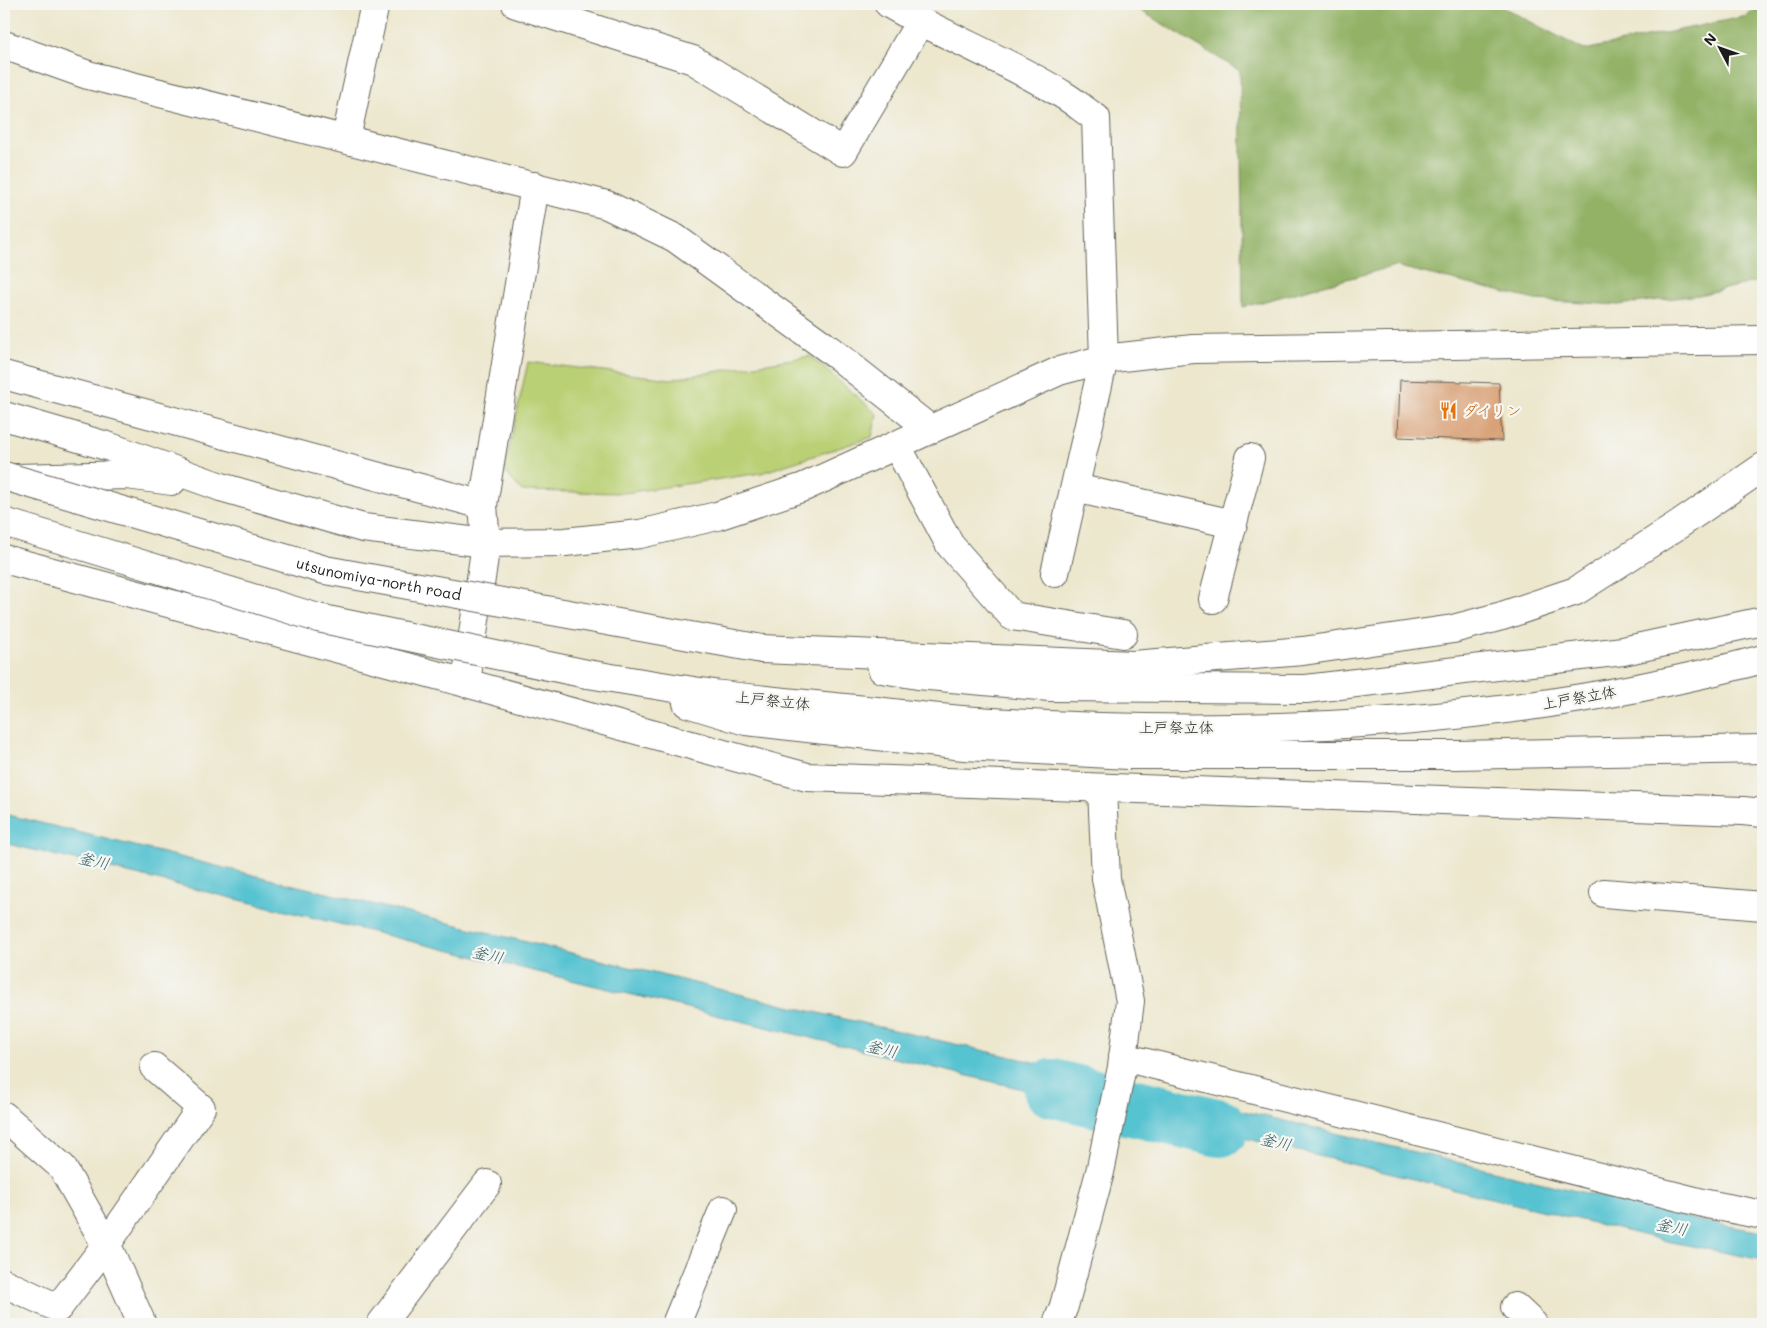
<svg xmlns="http://www.w3.org/2000/svg" width="1767" height="1328" font-family="Mali,'Klee One',sans-serif">
	<style>
		.green { fill: #bad074; stroke: #6b7648 }
		.forest { fill: #93b266; stroke: #586741 }
		.water { fill: #57c3d1; stroke: #3a7076 }
		.lines { fill: none; stroke-linecap: round; stroke-linejoin: round }
		.river { stroke: #57c3d1; stroke-width: 58 }
		.building { fill: #d79b6e }
		.minor-casing { stroke: #65635a; stroke-width: 30 }
		.tertiary-casing { stroke: #65635a; stroke-width: 30 }
		.trunk-casing { stroke: #65635a; stroke-width: 30 }
		.minor { stroke: #fff; stroke-width: 28 }
		.tertiary { stroke: #fff; stroke-width: 28 }
		.trunk { stroke: #fff; stroke-width: 28 }
		.trunk-bridge-casing { stroke: #65635a; stroke-width: 30; stroke-linecap: butt }
		.trunk-bridge { stroke: #fff; stroke-width: 28 }
		.labels { text-anchor: middle; dominant-baseline: central; stroke-width: 4.5; stroke-linejoin: round; paint-order: stroke }
		.food-label { font-size: 15px; fill: #c56008; stroke: #f6f6f2; text-anchor: start }
		.street-label { font-size: 15px; fill: #1c1c1c; stroke: #f6f6f2 }
		.water-label { font-size: 16px; font-style: italic; fill: #345f64; stroke: #f6f6f2 }
	</style>
	<rect width="100%" height="100%" fill="#f6f6f2"/>
	<filter id="ink" filterUnits="userSpaceOnUse"><feTurbulence type="fractalNoise" baseFrequency=".02" numOctaves="2"/><feDisplacementMap in="SourceGraphic" scale="10" xChannelSelector="R" yChannelSelector="G"/><feConvolveMatrix kernelMatrix="1 2 1 2 8 2 1 2 1" color-interpolation-filters="sRGB"/></filter>
	<filter id="wash" filterUnits="userSpaceOnUse"><feTurbulence type="fractalNoise" baseFrequency=".0096" numOctaves="4" result="noise"/><feDisplacementMap in="SourceGraphic" scale="20" xChannelSelector="R" yChannelSelector="G"/><feGaussianBlur stdDeviation="1.12" result="paint"/><feColorMatrix in="noise" values="0 0 0 0 0 0 0 0 0 0 0 0 0 0 0 0 0 1.4 0 .05"/><feComposite in="paint" operator="in"/></filter>
	<g filter="url(#wash)">
		<rect width="100%" height="100%" fill="#ece7cd"/>
		<polygon class="green" points="810,356 877,414 872,437 761,473 624,493 522,491 504,471 528,362 671,379"/>
		<polygon class="forest" points="1130,4 1497,4 1584,50 1747,16 1763,4 1763,280 1699,295 1618,305 1535,300 1395,266 1243,307 1240,71"/>
		<g class="water">
			<polygon points="4,814 788,1006 1108,1079 1101,1108 4,843"/>
			<polygon points="1148,1088 1705,1222 1763,1232 1763,1260 1667,1241 1142,1113"/>
		</g>
		<g class="lines">
			<polyline class="river" points="1052,1088 1220,1128"/>
		</g>
		<g id="blocks">
			<polygon class="building" points="1400,380 1499,383 1502,441 1398,437"/>
		</g>
	</g>
	<g filter="url(#ink)">
		<use href="#blocks" fill-opacity="0" stroke="#65635a" stroke-width="1"/>
		<g class="lines">
			<defs>
				<g id="minor">
					<polyline points="516,4 693,60 843,152 920,22"/>
					<path d="M889 4C946 37 1009 61 1065 96 1075 102 1085 111 1096 118L1104 359 1055 573"/>
					<polyline points="4,45 88,75 607,205 675,238 830,350 930,429"/>
					<polyline points="346,138 375,4"/>
					<polyline points="4,375 483,505 486,543 466,683 807,777 1743,811 1763,813"/>
					<polyline points="4,416 110,447 221,487"/>
					<polyline points="897,446 950,545 1012,616 1123,634"/>
					<polyline points="18,478 127,475 172,481"/>
					<polyline points="1075,488 1233,524"/>
					<polyline points="483,505 535,186"/>
					<polyline points="4,559 466,683"/>
					<polyline points="1213,599 1250,458"/>
					<polyline points="1604,893 1763,906"/>
					<polyline points="1123,1057 1707,1204 1763,1215"/>
					<polyline points="4,1116 62,1167 111,1254 142,1324"/>
					<polyline points="4,1283 58,1308 106,1245 201,1108 154,1067"/>
					<polyline points="1515,1307 1533,1324"/>
					<polyline points="381,1324 487,1184"/>
					<polyline points="676,1324 723,1210"/>
					<polyline points="1057,1324 1064,1306 1100,1172 1122,1067 1130,1001 1106,879 1102,789"/>
				</g>
				<polyline id="tertiary" points="221,487 363,528 486,543 565,542 640,534 717,516 804,487 1059,371 1104,359 1193,349 1763,340"/>
				<g id="trunk">
					<polyline points="762,649 1133,665 1303,651 1453,629 1502,616 1576,591 1677,526 1763,467"/>
					<polyline points="882,669 918,675 1050,687 1306,689 1623,651 1763,621"/>
					<path d="M587 674C632 681 677 689 722 695 773 701 825 706 876 711 910 715 943 719 977 721 1239 739 1509 727 1763 659"/>
					<polyline points="687,703 746,721 964,746 1128,755 1456,755 1763,749"/>
				</g>
			</defs>
			<use href="#minor" class="minor-casing"/>
			<use href="#tertiary" class="tertiary-casing"/>
			<use href="#trunk" class="trunk-casing"/>
			<use href="#minor" class="minor"/>
			<use href="#tertiary" class="tertiary"/>
			<use href="#trunk" class="trunk"/>
			<defs>
				<g id="trunk-bridge">
					<path id="s1" d="M4 476 325 570 762 649"/>
					<polyline points="4,522 318,618 587,674"/>
				</g>
			</defs>
			<use href="#trunk-bridge" class="trunk-bridge-casing"/>
			<use href="#trunk-bridge" class="trunk-bridge"/>
		</g>
	</g>
	<defs>
		<symbol id="restaurant-bare" viewBox="-9 -9 18 18"><path d="M-5-6h1v4h1v-4h1v4h1v-4h1v5L-1.5 .5V6h-2V.5L-5-1ZM5-6V6H3V1.5H1.5Q1.5-4 5-6Z" fill="#e8710a" stroke="#f6f6f2" stroke-width="2.5" paint-order="stroke"/></symbol>
	</defs>
	<g fill-rule="evenodd">
		<use href="#restaurant-bare" x="1436" y="398" width="25" height="25"/>
	</g>
	<g class="labels">
		<g class="food-label">
			<text x="1463" y="410">ダイリン</text>
		</g>
		<g class="street-label">
			<text stroke="none"><textPath href="#s1" startOffset="389">utsunomiya-north road</textPath></text>
			<text transform="translate(1579 697) rotate(-10)">上戸祭立体</text>
			<text transform="translate(773 700) rotate(6)">上戸祭立体</text>
			<text x="1176" y="727">上戸祭立体</text>
		</g>
		<g class="water-label">
			<text transform="translate(94 860) rotate(13)">釜川</text>
			<text transform="translate(488 954) rotate(13)">釜川</text>
			<text transform="translate(882 1048) rotate(13)">釜川</text>
			<text transform="translate(1276 1141) rotate(13)">釜川</text>
			<text transform="translate(1672 1226) rotate(11)">釜川</text>
		</g>
	</g>
	<rect width="1767" height="1328" fill="none" stroke="#f6f6f2" stroke-width="20"/>
	<g transform="translate(1720 48) rotate(311)" stroke="#f6f6f2" stroke-width="4" paint-order="stroke">
	<path d="M0-4L9 19L0 12L-9 19Z" fill="#1c1c1c"/>
	<text y="-8" font-size="14" font-weight="bold" text-anchor="middle" fill="#1c1c1c">N</text>
	</g>
</svg>
